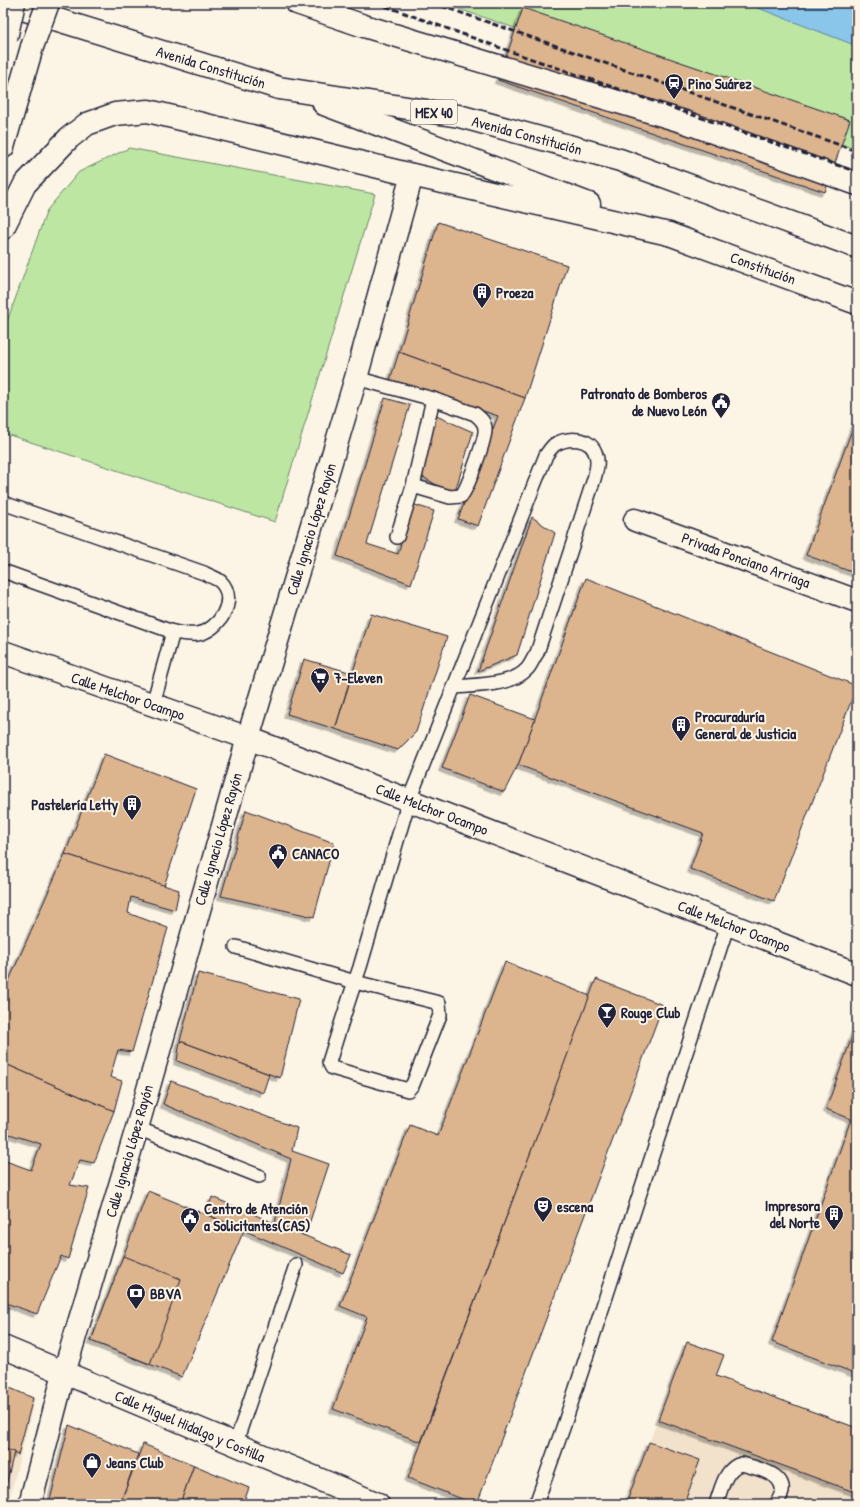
<svg xmlns="http://www.w3.org/2000/svg" width="860" height="1507" font-family="'Patrick Hand',sans-serif">
	<style>
		.built { fill: #f2e2cb }
		.green { fill: #bce6a2; stroke: #6f846e }
		.water { fill: #8ac6ea; stroke: #6084a4 }
		.building { fill: #dcb48d; stroke: #22223b; filter: url(#shadow) }
		.lines { fill: none; stroke-linecap: round; stroke-linejoin: round }
		.service-casing { stroke: #22223b; stroke-width: 16 }
		.minor-casing { stroke: #22223b; stroke-width: 25 }
		.tertiary-casing { stroke: #22223b; stroke-width: 25 }
		.trunk-casing { stroke: #22223b; stroke-width: 25 }
		.service { stroke: #fcf5e5; stroke-width: 13 }
		.minor { stroke: #fcf5e5; stroke-width: 22 }
		.tertiary { stroke: #fcf5e5; stroke-width: 22 }
		.trunk { stroke: #fcf5e5; stroke-width: 22 }
		.rail { stroke: #22223b; stroke-width: 3; stroke-dasharray: 6 3; stroke-linecap: butt }
		.trunk-bridge-casing { stroke: #22223b; stroke-width: 25; stroke-linecap: butt }
		.trunk-bridge { stroke: #fcf5e5; stroke-width: 22 }
		.labels { text-anchor: middle; dominant-baseline: central; stroke-width: 4; stroke-linejoin: round; paint-order: stroke }
		.shield { fill: #fcf5e5; stroke: #63616e; stroke-width: 1 }
		.shield-label { font-size: 14px; font-weight: bold; fill: #22223b }
		.street-label { font-size: 15px; fill: #22223b; stroke: #fcf5e5 }
		.poi-label { font-size: 15px; font-weight: bold; fill: #22223b; stroke: #fcf5e5; text-anchor: start }
	</style>
	<defs>
		<filter id="shadow"><feDropShadow dx="-3.5" dy="3.5" stdDeviation="0" flood-color="#0004"/></filter>
	</defs>
	<rect width="100%" height="100%" fill="#fcf5e5"/>
	<filter id="ink" filterUnits="userSpaceOnUse"><feTurbulence type="fractalNoise" baseFrequency=".025" numOctaves="2"/><feDisplacementMap in="SourceGraphic" scale="8" xChannelSelector="R" yChannelSelector="G"/><feConvolveMatrix kernelMatrix="1 2 1 2 8 2 1 2 1" color-interpolation-filters="sRGB"/></filter>
	<g filter="url(#ink)">
		<g class="built">
			<polygon points="687,1342 724,1355 716,1376 857,1428 857,1504 626,1504"/>
			<polygon points="3,1384 35,1398 8,1504 3,1504"/>
		</g>
		<g class="green">
			<polygon points="442,3 857,3 857,150 705,94"/>
			<polygon points="129,148 375,194 275,522 3,433 3,333 47,210 79,172"/>
		</g>
		<polygon class="water" points="745,3 857,3 857,46"/>
		<g class="building">
			<polygon points="523,8 850,120 825,192 498,80"/>
			<polygon points="438,222 567,265 525,398 399,352"/>
			<polygon points="399,352 525,398 478,526 458,519 498,416 390,380"/>
			<polygon points="385,398 410,405 367,544 398,554 412,504 434,511 411,584 337,556"/>
			<polygon points="434,415 473,432 454,495 421,476"/>
			<polygon points="857,416 857,574 806,555"/>
			<polygon points="532,517 555,533 517,655 478,671"/>
			<polygon points="586,578 857,686 774,901 690,869 703,833 518,765"/>
			<polygon points="371,614 447,637 416,732 398,750 335,729"/>
			<polygon points="304,659 352,673 335,729 287,714"/>
			<polygon points="470,695 535,719 518,765 504,792 442,768"/>
			<polygon points="104,754 196,789 164,886 65,854"/>
			<polygon points="246,810 334,843 314,917 221,896"/>
			<polygon points="65,854 179,890 175,910 131,897 128,913 168,928 132,1052 118,1050 110,1077 122,1081 114,1111 3,1063 3,994"/>
			<polygon points="505,962 590,996 421,1442 333,1409 367,1317 340,1306 410,1125 438,1136"/>
			<polygon points="198,973 299,999 280,1078 180,1041"/>
			<polygon points="596,979 663,1005 477,1504 475,1504 408,1478"/>
			<polygon points="857,1023 857,1374 772,1342 851,1119 826,1109"/>
			<polygon points="180,1041 269,1074 263,1093 177,1061"/>
			<polygon points="3,1063 114,1111 94,1163 80,1160 70,1185 89,1188 68,1259 61,1256 37,1314 3,1302 3,1160 31,1170 41,1144 3,1132"/>
			<polygon points="171,1081 297,1128 292,1151 329,1164 305,1236 275,1223 291,1159 163,1104"/>
			<polygon points="148,1191 244,1230 182,1377 91,1341"/>
			<polygon points="212,1197 351,1255 343,1273 206,1214"/>
			<polygon points="123,1256 181,1279 150,1364 91,1341"/>
			<polygon points="687,1342 724,1355 716,1376 857,1428 857,1493 658,1420"/>
			<polygon points="3,1385 33,1398 18,1455 3,1449"/>
			<polygon points="69,1425 138,1454 120,1504 49,1504"/>
			<polygon points="649,1442 700,1460 684,1504 626,1504"/>
			<polygon points="143,1444 194,1465 180,1504 120,1504"/>
			<polygon points="3,1448 14,1452 3,1499"/>
			<polygon points="194,1465 249,1488 243,1504 180,1504"/>
			<polygon points="245,1500 256,1504 243,1504"/>
			<polygon points="816,1501 826,1504 815,1504"/>
		</g>
		<g class="lines">
			<defs>
				<g id="service">
					<path d="M356 378 433 399 475 414C480 418 485 422 485 429 486 438 467 490 461 496L450 497 413 486"/>
					<path d="M3 503 204 573C209 576 217 578 221 582 238 600 219 631 197 634 190 635 180 633 173 632L3 571"/>
					<polyline points="397,537 413,486 433,399"/>
					<polyline points="153,704 173,632"/>
					<path d="M236 947 355 982 439 1003 440 1015 413 1084 408 1090 332 1068 329 1062C339 1030 349 999 360 967L409 800 546 455C548 452 551 448 554 445 567 437 591 436 596 455 599 463 596 471 594 479L537 653C533 658 531 665 527 669 512 686 475 685 453 687"/>
					<polyline points="137,1128 259,1176"/>
					<polyline points="235,1445 296,1265"/>
					<polyline points="536,1504 564,1425 728,924"/>
					<path d="M716 1504C721 1490 725 1467 742 1464 755 1468 785 1473 782 1492 781 1496 778 1500 777 1504"/>
				</g>
				<g id="minor">
					<polyline points="635,520 857,601"/>
					<polyline points="3,652 248,738 857,974"/>
					<polyline points="30,1504 64,1373 137,1128 248,738 356,378 412,175"/>
				</g>
				<g id="tertiary">
					<polyline points="669,234 857,303"/>
					<polyline points="3,1347 378,1504"/>
				</g>
				<g id="trunk">
					<polyline points="3,3 279,88 459,116 620,160 857,247"/>
					<polyline points="297,3 364,26 685,122 857,184"/>
					<polyline points="324,104 589,204"/>
					<polyline points="3,147 32,47"/>
					<polyline points="3,228 25,184 69,138 87,124 115,114 148,111 412,175 669,234"/>
				</g>
			</defs>
			<use href="#service" class="service-casing"/>
			<use href="#minor" class="minor-casing"/>
			<use href="#tertiary" class="tertiary-casing"/>
			<use href="#trunk" class="trunk-casing"/>
			<use href="#service" class="service"/>
			<use href="#minor" class="minor"/>
			<use href="#tertiary" class="tertiary"/>
			<use href="#trunk" class="trunk"/>
			<g class="rail">
				<polyline points="377,3 509,51 857,172"/>
				<polyline points="433,3 857,151"/>
			</g>
			<defs>
				<g id="trunk-bridge">
					<polyline points="6,38 14,3"/>
					<polyline points="32,47 48,3"/>
				</g>
			</defs>
			<use href="#trunk-bridge" class="trunk-bridge-casing"/>
			<use href="#trunk-bridge" class="trunk-bridge"/>
		</g>
	</g>
	<defs>
		<symbol id="station-pin" viewBox="-11 -11 22 30"><path d="M0 17L-7.5 6A9.5 9.5 0 1 1 7.5 6Z" fill="#22223b" stroke="#fcf5e5"/><path d="M-3-6H3Q5-6 5-4V2Q5 4 3 4L4.5 6H3L1.5 4h-3L-3 6H-4.5L-3 4Q-5 4-5 2V-4Q-5-6-3-6ZM-3.5-4v3h7v-3ZM-3.5 1v1.5H-2V1ZM2 1v1.5H3.5V1Z" fill="#fff"/></symbol>
		<symbol id="building-pin" viewBox="-11 -11 22 30"><path d="M0 17L-7.5 6A9.5 9.5 0 1 1 7.5 6Z" fill="#22223b" stroke="#fcf5e5"/><path d="M-4-6H4V6H1V3H-1V6H-4ZM-2.5-4.3h1.7v1.8h-1.7ZM.8-4.3h1.7v1.8H.8ZM-2.5-1h1.7V.8h-1.7ZM.8-1h1.7V.8H.8Z" fill="#fff"/></symbol>
		<symbol id="civic-pin" viewBox="-11 -11 22 30"><path d="M0 17L-7.5 6A9.5 9.5 0 1 1 7.5 6Z" fill="#22223b" stroke="#fcf5e5"/><path d="M-.6-6.5H3V-4.5H.6V-3L4-1V1h2V6H-6V1h2V-1L-.6-3ZM-1.2 2.5V6h2.4V2.5Z" fill="#fff"/></symbol>
		<symbol id="supermarket-pin" viewBox="-11 -11 22 30"><path d="M0 17L-7.5 6A9.5 9.5 0 1 1 7.5 6Z" fill="#22223b" stroke="#fcf5e5"/><path d="M-6-5.5h2.5l.6 2H6L4.5 2H-2.5L-4.4-4H-6ZM-1.5 3.2a1.3 1.3 0 1 0 .1 0ZM3 3.2a1.3 1.3 0 1 0 .1 0Z" fill="#fff"/></symbol>
		<symbol id="bar-pin" viewBox="-11 -11 22 30"><path d="M0 17L-7.5 6A9.5 9.5 0 1 1 7.5 6Z" fill="#22223b" stroke="#fcf5e5"/><path d="M-6-5H6L.8 .8V4.5H3.5V6h-7V4.5H-.8V.8Z" fill="#fff"/></symbol>
		<symbol id="theatre-pin" viewBox="-11 -11 22 30"><path d="M0 17L-7.5 6A9.5 9.5 0 1 1 7.5 6Z" fill="#22223b" stroke="#fcf5e5"/><path d="M-5-5.5Q0-4 5-5.5V0Q5 5 0 6Q-5 5-5 0ZM-3.3-2.5H-1v1.5H-3.3ZM1-2.5H3.3v1.5H1ZM-2.8 1Q0 5.5 2.8 1Z" fill="#fff"/></symbol>
		<symbol id="bank-pin" viewBox="-11 -11 22 30"><path d="M0 17L-7.5 6A9.5 9.5 0 1 1 7.5 6Z" fill="#22223b" stroke="#fcf5e5"/><path d="M-6-4H6V4H-6ZM0-2.3a2.3 2.3 0 1 0 0 4.6a2.3 2.3 0 1 0 0-4.6Z" fill="#fff"/></symbol>
		<symbol id="shop-pin" viewBox="-11 -11 22 30"><path d="M0 17L-7.5 6A9.5 9.5 0 1 1 7.5 6Z" fill="#22223b" stroke="#fcf5e5"/><path d="M-5-2.5h2.3a2.7 3.5 0 0 1 5.4 0H5L5.5 6h-11ZM-1.5-2.5h3a1.5 2.3 0 0 0-3 0Z" fill="#fff"/></symbol>
	</defs>
	<g fill-rule="evenodd">
		<use href="#station-pin" x="663" y="72" width="22" height="30"/>
		<use href="#building-pin" x="471" y="281" width="22" height="30"/>
		<use href="#civic-pin" x="710" y="391" width="22" height="30"/>
		<use href="#supermarket-pin" x="309" y="666" width="22" height="30"/>
		<use href="#building-pin" x="670" y="714" width="22" height="30"/>
		<use href="#building-pin" x="121" y="793" width="22" height="30"/>
		<use href="#civic-pin" x="267" y="842" width="22" height="30"/>
		<use href="#bar-pin" x="596" y="1001" width="22" height="30"/>
		<use href="#theatre-pin" x="532" y="1195" width="22" height="30"/>
		<use href="#building-pin" x="823" y="1203" width="22" height="30"/>
		<use href="#civic-pin" x="179" y="1206" width="22" height="30"/>
		<use href="#bank-pin" x="125" y="1282" width="22" height="30"/>
		<use href="#shop-pin" x="81" y="1451" width="22" height="30"/>
	</g>
	<g class="labels">
		<rect class="shield" x="411" y="100" width="46" height="24" rx="3"/>
		<g class="shield-label">
			<text x="434" y="112">MEX 40</text>
		</g>
		<g class="street-label">
			<text transform="translate(211 67) rotate(17)">Avenida Constitución</text>
			<text transform="translate(527 135) rotate(15)">Avenida Constitución</text>
			<text transform="translate(763 268) rotate(20)">Constitución</text>
			<text transform="translate(311 529) rotate(-73)">Calle Ignacio López Rayón</text>
			<text transform="translate(746 560) rotate(20)">Privada Ponciano Arriaga</text>
			<text transform="translate(128 696) rotate(19)">Calle Melchor Ocampo</text>
			<text transform="translate(432 809) rotate(21)">Calle Melchor Ocampo</text>
			<text transform="translate(218 839) rotate(-74)">Calle Ignacio López Rayón</text>
			<text transform="translate(734 926) rotate(21)">Calle Melchor Ocampo</text>
			<text transform="translate(129 1151) rotate(-74)">Calle Ignacio López Rayón</text>
			<text transform="translate(190 1426) rotate(23)">Calle Miguel Hidalgo y Costilla</text>
		</g>
		<g class="poi-label">
			<text x="688" y="83">Pino Suárez</text>
			<text x="496" y="292">Proeza</text>
			<text x="707" y="393" text-anchor="end">Patronato de Bomberos<tspan x="707" dy="17">de Nuevo León</tspan></text>
			<text x="334" y="677">7-Eleven</text>
			<text x="695" y="716">Procuraduría<tspan x="695" dy="17">General de Justicia</tspan></text>
			<text x="118" y="804" text-anchor="end">Pastelería Letty</text>
			<text x="292" y="853">CANACO</text>
			<text x="621" y="1012">Rouge Club</text>
			<text x="820" y="1205" text-anchor="end">Impresora<tspan x="820" dy="17">del Norte</tspan></text>
			<text x="557" y="1206">escena</text>
			<text x="204" y="1208">Centro de Atención<tspan x="204" dy="17">a Solicitantes(CAS)</tspan></text>
			<text x="150" y="1293">BBVA</text>
			<text x="106" y="1462">Jeans Club</text>
		</g>
	</g>
	<rect width="860" height="1507" fill="none" stroke="#fcf5e5" stroke-width="16"/>
	<rect x="8" y="8" width="844" height="1491" fill="none" stroke="#22223b" stroke-width="1.5" filter="url(#ink)"/>
</svg>
